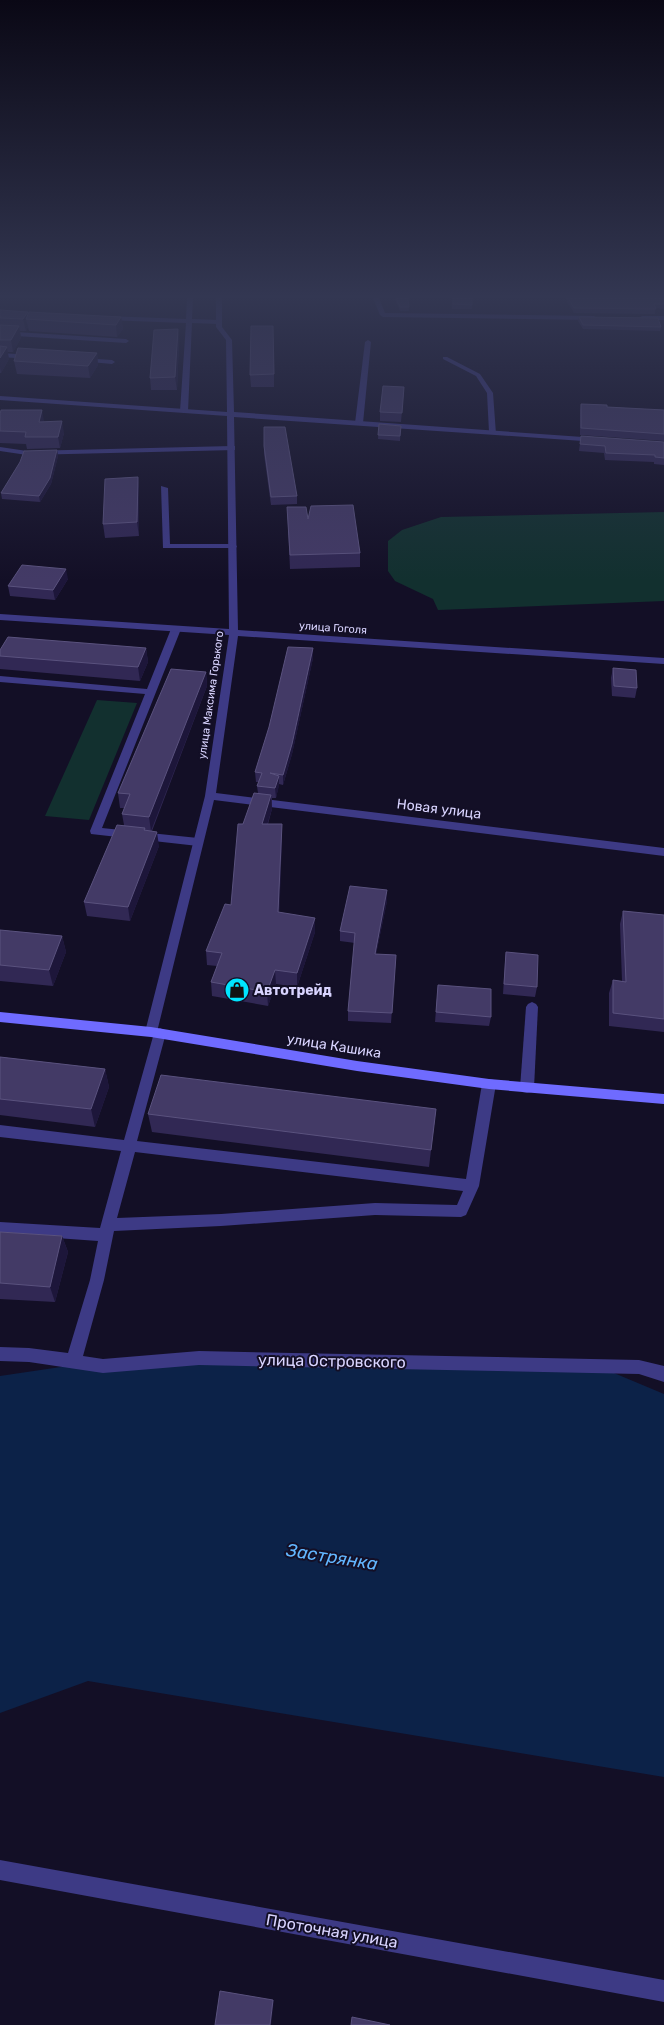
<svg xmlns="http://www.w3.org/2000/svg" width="664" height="2025" font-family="Rubik,sans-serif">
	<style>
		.green { fill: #12302f }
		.water { fill: #0c2248 }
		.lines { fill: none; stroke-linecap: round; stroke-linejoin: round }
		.lane { fill: #3d3a85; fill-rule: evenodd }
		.street { fill: #3d3a85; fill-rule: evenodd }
		.secondary { fill: #6f6bff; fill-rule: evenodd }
		.wall { fill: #312854 }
		.shaded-wall { fill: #1d163a }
		.building { fill: #433a66; stroke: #5a527e }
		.labels { text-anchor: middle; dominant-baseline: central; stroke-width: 4; stroke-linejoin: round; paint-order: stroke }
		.far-street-label { font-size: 11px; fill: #d9d4ff; stroke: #130f26 }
		.street-label { font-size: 14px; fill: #d9d4ff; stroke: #130f26 }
		.poi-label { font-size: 14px; font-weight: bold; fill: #d9d4ff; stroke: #130f26; text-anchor: start }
		.near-street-label { font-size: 16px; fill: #d9d4ff; stroke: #130f26 }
		.near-water-label { font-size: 18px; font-style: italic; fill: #62b6ff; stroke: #130f26 }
	</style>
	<rect width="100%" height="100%" fill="#130f26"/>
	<g class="green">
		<polygon points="664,512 664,601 438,610 433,599 395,581 388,571 388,541 402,530 441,517"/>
		<polygon points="97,700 137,703 89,820 45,816"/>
	</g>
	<polygon class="water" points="81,1364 602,1368 664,1394 664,1777 88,1681 0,1713 0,1376"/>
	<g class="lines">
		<g class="lane">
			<polygon points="187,298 193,298 192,319 219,320 222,322 219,324 192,323 188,411 184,413 180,411 186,323 105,320 102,318 105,316 186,319"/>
			<polygon points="0,331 126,339 129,341 126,343 0,335"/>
			<polygon points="368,340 371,342 363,423 359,425 355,423 365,342"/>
			<polygon points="0,353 32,355 35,357 32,359 0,357"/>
			<polygon points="443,357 447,357 480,374 493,393 496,434 489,432 487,393 476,376 443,359"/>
			<polygon points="82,358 112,360 115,362 112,364 80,361 79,360"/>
			<polygon points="232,446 235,446 235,450 27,455 0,451 0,447 27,451"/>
			<polygon points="161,486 168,488 170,544 233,544 237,546 236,548 163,548"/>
			<polygon points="176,626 181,629 102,828 198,838 203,842 198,846 91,834 90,831 145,694 0,682 0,676 147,689 171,629"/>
			<polygon points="532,1002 536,1004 538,1007 534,1088 532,1092 527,1093 522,1092 520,1088 526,1007 528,1004"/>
			<path d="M160 1028 164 1030 166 1033 137 1141 466 1179 482 1084 484 1080 489 1079 494 1080 496 1084 479 1186 466 1215 461 1217 375 1215 221 1226 114 1231 104 1280 83 1356 103 1359 199 1351 639 1360 664 1366V1382L639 1374 199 1365 103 1373 29 1362 0 1361V1347L29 1348 68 1353 90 1280 98 1241 0 1234V1222L100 1228 121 1151 0 1137V1125L124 1140 154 1033 156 1030ZM135 1152 463 1191 457 1205 375 1203 221 1214 117 1218Z"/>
		</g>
		<g class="street">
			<polygon points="216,298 222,298 222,327 232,340 234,412 597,438 601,440 597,442 234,417 238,630 664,658 664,664 238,636 216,793 664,848 664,856 214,800 157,1032 155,1035 147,1035 145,1032 205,796 229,635 0,620 0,614 229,629 227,416 0,400 0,396 227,412 226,340 216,327"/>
			<polygon points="373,298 379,298 385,313 594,316 597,318 594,320 383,317 380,315"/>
			<polygon points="664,316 664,320 642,320 639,318 642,316"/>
			<polygon points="0,1860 664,1980 664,2002 0,1880"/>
		</g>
		<polygon class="secondary" points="0,1012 151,1027 357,1061 489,1079 664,1094 664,1104 489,1089 357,1071 151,1037 0,1022"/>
	</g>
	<g class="wall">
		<polygon points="394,298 408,298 409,311 400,311"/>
		<polygon points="452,298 472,305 472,309 452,309"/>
		<polygon points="565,298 664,298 664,309 655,308 655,314 574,313"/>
		<polygon points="0,310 28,313 121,317 123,329 117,337 29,331 28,327 26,331 20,331 21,338 13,352 7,352 9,359 1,373 0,373"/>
		<polygon points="579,317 661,327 660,331 583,329 578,321"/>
		<polygon points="178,329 179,341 177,390 151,390 150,378"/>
		<polygon points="274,338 274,387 251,387 250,375"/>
		<polygon points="97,353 98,365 90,378 17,374 14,361"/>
		<polygon points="404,387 401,422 380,421 380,412"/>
		<polygon points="581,404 607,407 664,410 664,441 580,435 580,410"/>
		<polygon points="0,414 44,422 64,433 60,448 27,449 26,444 0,443"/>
		<polygon points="379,424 401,426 400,441 378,439"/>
		<polygon points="264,427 297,496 297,504 271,505 264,454"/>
		<polygon points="581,436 664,442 664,465 654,464 654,462 605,460 604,453 579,451"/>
		<polygon points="57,450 58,456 51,484 40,502 2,499 1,493"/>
		<polygon points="138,477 139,491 139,536 105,538 103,524"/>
		<polygon points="287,507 308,519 360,553 360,567 290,569"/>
		<polygon points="68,579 55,600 10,596 8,586"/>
		<polygon points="146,648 148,662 140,681 0,669 0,656"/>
		<polygon points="313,648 313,658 292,754 283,785 279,784 276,798 272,798 272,809 268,824 282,824 282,838 279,913 315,918 315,932 297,987 276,984 268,1006 212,996 211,982 217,966 207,965 206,951 231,905 243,824 258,793 257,786 259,782 256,782 255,772"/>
		<polygon points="613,668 637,688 635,698 612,696 611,678"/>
		<polygon points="206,672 207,686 152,831 159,846 130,921 87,916 84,902 124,825 122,814 124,808 120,808 118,793"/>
		<polygon points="387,901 376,954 396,955 391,1023 348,1021 348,1011 355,943 340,941 340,931"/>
		<polygon points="623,911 664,915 664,1032 609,1026 609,993 613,980 622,981 620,924"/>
		<polygon points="0,930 62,936 66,952 53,986 0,981"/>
		<polygon points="506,952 537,987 535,997 503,994 505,962"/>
		<polygon points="438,985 491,1017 489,1026 435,1022"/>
		<polygon points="0,1057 105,1069 109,1087 95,1127 0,1115"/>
		<polygon points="436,1109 429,1167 152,1132 148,1114"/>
		<polygon points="0,1232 62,1236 68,1252 55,1302 0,1299"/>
	</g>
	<g class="shaded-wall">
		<polygon points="28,312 29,319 26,319 28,327 26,331 23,319"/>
		<polygon points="121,317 123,329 117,337 116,325"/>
		<polygon points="19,326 21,338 13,352 11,340"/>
		<polygon points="178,329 179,341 177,390 175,377"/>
		<polygon points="7,347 9,359 1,373 0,367 0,358"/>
		<polygon points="97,353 98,365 90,378 88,366"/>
		<polygon points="42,410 44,421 42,433 39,422"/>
		<polygon points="62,421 64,433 60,448 58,437"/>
		<polygon points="57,450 58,456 51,484 40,502 39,496"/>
		<polygon points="138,477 139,491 139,536 137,522"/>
		<polygon points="66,569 68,579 55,600 53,590"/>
		<polygon points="146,648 148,662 140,681 138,667"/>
		<polygon points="313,648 313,658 292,754 283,785 283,775"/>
		<polygon points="206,672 207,686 151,831 149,817"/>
		<polygon points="279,776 279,786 276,798 275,788"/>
		<polygon points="271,795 272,809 263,838 262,824"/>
		<polygon points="282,824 282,838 279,927 278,912"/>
		<polygon points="157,832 159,846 130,921 128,907"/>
		<polygon points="387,890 387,901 374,964 375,954"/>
		<polygon points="315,918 315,932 297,987 297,973"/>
		<polygon points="62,936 66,952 53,986 49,970"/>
		<polygon points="275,970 276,984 268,1006 267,992"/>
		<polygon points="105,1069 109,1087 95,1127 91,1109"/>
		<polygon points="62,1236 68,1252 55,1302 50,1287"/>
		<polygon points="273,2000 274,2000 271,2025 270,2025"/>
	</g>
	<g class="building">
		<polygon points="396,298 408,298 409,307 400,307"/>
		<polygon points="453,298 472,298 472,305 453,304"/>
		<polygon points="568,298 664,298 664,304 654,304 656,309 574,308"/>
		<polygon points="0,310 28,312 23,319 0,318"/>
		<polygon points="29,312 121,317 116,325 26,319"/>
		<polygon points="579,317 658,318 661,327 583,325"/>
		<polygon points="0,325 19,326 11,340 0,340"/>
		<polygon points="251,326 273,326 274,374 250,375"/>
		<polygon points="178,329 175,377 150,378 154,330"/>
		<polygon points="0,346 7,347 0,358"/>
		<polygon points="18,348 97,353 88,366 14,361"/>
		<polygon points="383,386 404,387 402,413 380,412"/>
		<polygon points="581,404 607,405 607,407 664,410 664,434 581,428"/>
		<polygon points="1,410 42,410 39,422 62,421 58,437 25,437 26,432 0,431 0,414"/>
		<polygon points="379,424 401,426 400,436 378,435"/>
		<polygon points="264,427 285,427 297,496 271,497 264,446"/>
		<polygon points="581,436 664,442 664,458 655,457 655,455 606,453 605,446 580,444"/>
		<polygon points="57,450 50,478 39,496 1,493 20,462 24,451"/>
		<polygon points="138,477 137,522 103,524 105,479"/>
		<polygon points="353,505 360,553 290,555 287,507 306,507 308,519 311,506"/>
		<polygon points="22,565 66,569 53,590 8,586"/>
		<polygon points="8,637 146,648 138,667 0,656 0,650"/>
		<polygon points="288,647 313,648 292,744 283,775 270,773 279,776 275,788 257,786 262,773 255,772 269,727"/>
		<polygon points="613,668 636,670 637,688 614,686"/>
		<polygon points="171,669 206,672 149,817 122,814 130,794 118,793"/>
		<polygon points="254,793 271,795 262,824 282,824 278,912 315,918 297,973 275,970 267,992 211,982 222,953 206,951 225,904 231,905 238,824 243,824"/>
		<polygon points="117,825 145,828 144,830 157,832 128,907 84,902"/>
		<polygon points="350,886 387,890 375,954 396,955 392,1013 348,1011 355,933 340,931"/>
		<polygon points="623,911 664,915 664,1019 613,1013 613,980 626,982"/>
		<polygon points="0,930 62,936 49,970 0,965"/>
		<polygon points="506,952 538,955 537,987 504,984"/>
		<polygon points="438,985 491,989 491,1017 436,1012"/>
		<polygon points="0,1057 105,1069 91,1109 0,1099"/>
		<polygon points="161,1075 436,1109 431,1150 148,1114"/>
		<polygon points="0,1232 62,1236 50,1287 0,1283"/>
		<polygon points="220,1991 273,2000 270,2025 215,2025"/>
		<polygon points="352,2017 390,2025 351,2025"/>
	</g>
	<linearGradient id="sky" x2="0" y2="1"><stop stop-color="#0a0815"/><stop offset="0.51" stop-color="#333752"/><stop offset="1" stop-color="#333752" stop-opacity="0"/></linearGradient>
	<rect width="664" height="581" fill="url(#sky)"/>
	<defs>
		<symbol id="shop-disc" viewBox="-11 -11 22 22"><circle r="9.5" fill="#00e5ff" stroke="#130f26"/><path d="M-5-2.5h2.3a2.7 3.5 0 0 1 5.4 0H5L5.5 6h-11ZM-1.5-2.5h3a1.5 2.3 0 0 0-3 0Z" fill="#111"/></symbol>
	</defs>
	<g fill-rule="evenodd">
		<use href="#shop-disc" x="223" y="976" width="28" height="28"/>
	</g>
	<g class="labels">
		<g class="far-street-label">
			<text transform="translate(333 628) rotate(4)">улица Гоголя</text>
			<text transform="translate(211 695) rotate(-82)">улица Максима Горького</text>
		</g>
		<g class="street-label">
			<text transform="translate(439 809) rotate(7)">Новая улица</text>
			<text transform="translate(334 1046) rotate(9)">улица Кашика</text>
		</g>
		<g class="poi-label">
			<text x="254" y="990">Автотрейд</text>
		</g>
		<g class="near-street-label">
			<text transform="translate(332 1361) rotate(1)">улица Островского</text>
			<text transform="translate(332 1931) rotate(10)">Проточная улица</text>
		</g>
		<g class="near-water-label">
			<text transform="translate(332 1557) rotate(9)">Застрянка</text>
		</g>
	</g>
</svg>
